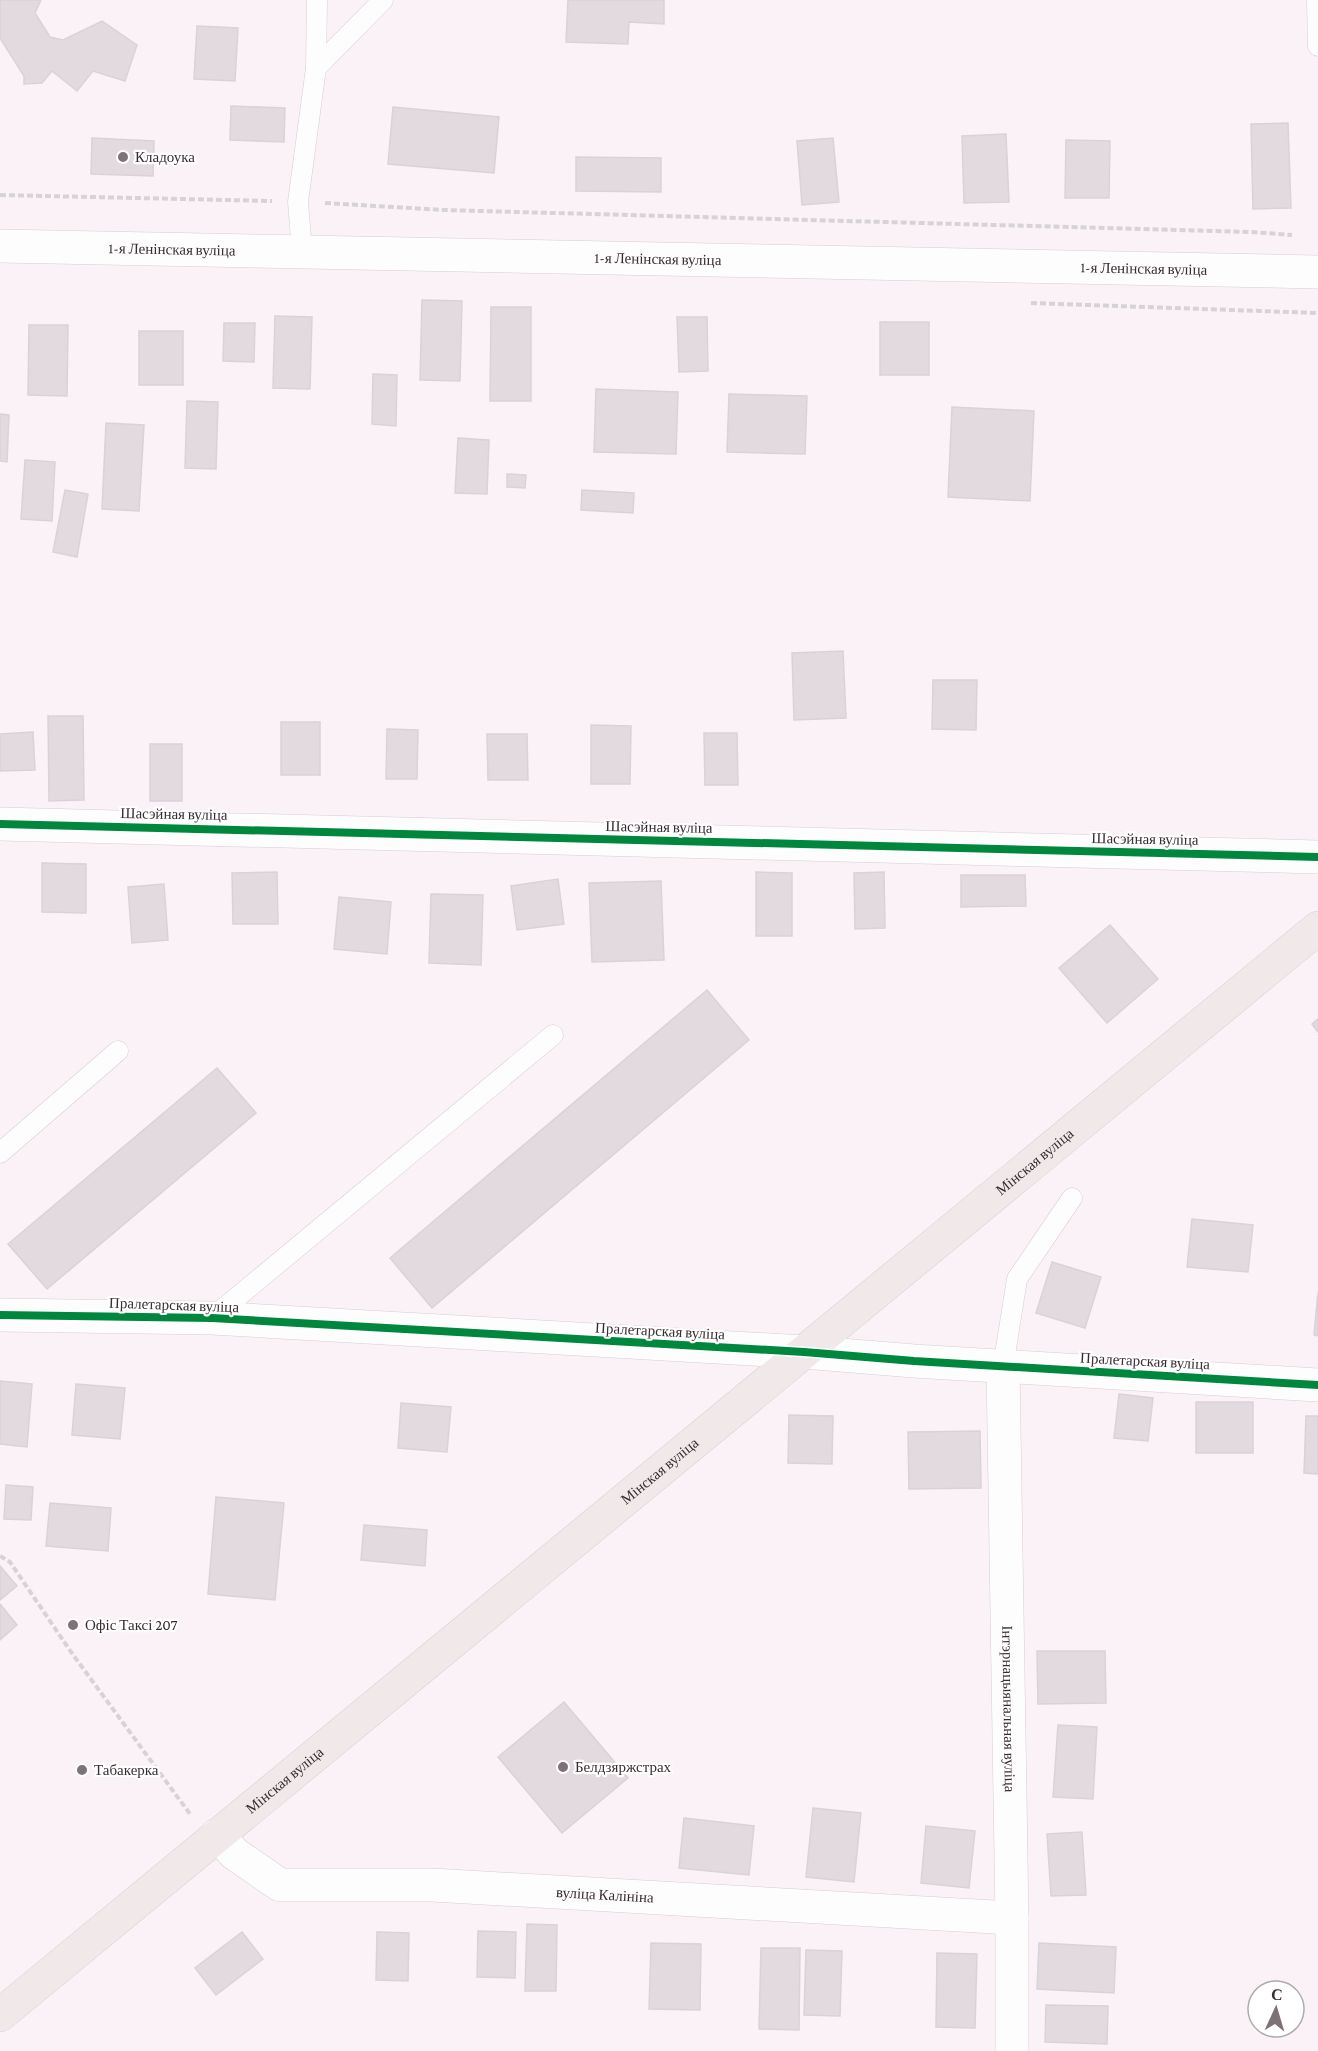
<svg xmlns="http://www.w3.org/2000/svg" width="1318" height="2051" font-family="'Crimson Pro',serif">
	<style>
		.building { fill: #e3dae0; stroke: #dad2d8; stroke-width: 1.5 }
		.lines { fill: none; stroke-linecap: round; stroke-linejoin: round }
		.service-casing { stroke: #d7cdd1; stroke-width: 21 }
		.minor-casing { stroke: #d7cdd1; stroke-width: 34 }
		.secondary-casing { stroke: #d7cdd1; stroke-width: 34 }
		.primary-casing { stroke: #d6d0d3; stroke-width: 34 }
		.path { stroke: #d7d3d4; stroke-width: 4; stroke-dasharray: 6 3; stroke-linecap: butt }
		.service { stroke: #fefdfe; stroke-width: 20 }
		.minor { stroke: #fefdfe; stroke-width: 33 }
		.secondary { stroke: #fefdfe; stroke-width: 33 }
		.primary { stroke: #f1e9e9; stroke-width: 33 }
		.cycleway-casing { stroke: #fff; stroke-width: 11 }
		.cycleway { stroke: #00873e; stroke-width: 8 }
		.poi-dot { fill: #7d7277; stroke: #fff; stroke-width: 2 }
		.labels { text-anchor: middle; dominant-baseline: central; stroke-width: 4.5; stroke-linejoin: round; paint-order: stroke }
		.poi-label { font-size: 15px; fill: #392d33; stroke: #fff; text-anchor: start }
		.street-label { font-size: 15px; fill: #392d33; stroke: #fff }
	</style>
	<rect width="100%" height="100%" fill="#faf2f6"/>
	<g class="building">
		<polygon points="0,0 41,0 35,13 50,37 63,40 102,21 137,45 125,81 93,71 77,91 52,71 42,83 24,84 24,76 0,38"/>
		<polygon points="568,0 664,0 664,24 629,22 628,44 566,42"/>
		<polygon points="197,26 238,28 235,81 194,79"/>
		<polygon points="231,106 285,108 284,142 230,140"/>
		<polygon points="393,107 499,117 494,173 388,164"/>
		<polygon points="1288,123 1291,208 1253,209 1251,124"/>
		<polygon points="1006,134 1009,202 964,203 962,136"/>
		<polygon points="92,138 154,141 153,176 91,174"/>
		<polygon points="833,138 839,202 802,205 797,141"/>
		<polygon points="1066,140 1110,141 1109,198 1065,198"/>
		<polygon points="576,157 661,158 661,192 576,191"/>
		<polygon points="422,300 462,301 460,381 420,380"/>
		<polygon points="491,307 531,307 531,401 490,401"/>
		<polygon points="275,316 312,317 310,389 273,388"/>
		<polygon points="677,317 707,317 708,371 679,372"/>
		<rect x="880" y="322" width="49" height="53"/>
		<polygon points="224,323 255,323 254,362 223,361"/>
		<polygon points="29,325 68,325 67,396 28,395"/>
		<rect x="139" y="331" width="44" height="54"/>
		<polygon points="373,374 397,375 396,426 372,424"/>
		<polygon points="596,389 678,392 676,454 594,452"/>
		<polygon points="729,394 807,396 805,454 727,452"/>
		<polygon points="187,401 218,402 216,469 185,468"/>
		<polygon points="952,407 1034,411 1030,501 948,497"/>
		<polygon points="0,414 9,415 7,462 0,461"/>
		<polygon points="106,423 144,425 139,511 102,509"/>
		<polygon points="458,438 489,440 487,494 455,493"/>
		<polygon points="25,460 55,462 52,521 21,519"/>
		<polygon points="507,474 526,475 525,488 507,487"/>
		<polygon points="65,490 88,494 77,557 53,552"/>
		<polygon points="582,490 634,493 633,513 581,510"/>
		<polygon points="843,651 846,718 794,720 792,653"/>
		<polygon points="933,680 977,680 976,730 932,729"/>
		<polygon points="48,716 83,716 84,800 49,801"/>
		<rect x="281" y="722" width="39" height="53"/>
		<polygon points="591,725 631,726 630,784 591,784"/>
		<polygon points="387,729 418,730 417,779 386,779"/>
		<polygon points="33,732 35,770 0,771 0,734"/>
		<polygon points="704,733 737,733 738,785 705,785"/>
		<polygon points="487,734 527,734 528,780 488,780"/>
		<rect x="150" y="744" width="32" height="57"/>
		<polygon points="42,863 86,864 86,913 42,912"/>
		<polygon points="277,872 278,924 233,924 232,873"/>
		<polygon points="756,872 792,873 792,936 756,936"/>
		<polygon points="884,872 885,928 855,929 854,873"/>
		<polygon points="961,875 1025,875 1026,906 961,907"/>
		<polygon points="558,879 564,924 517,930 511,886"/>
		<polygon points="661,881 664,960 592,962 589,883"/>
		<polygon points="164,884 168,940 132,943 128,887"/>
		<polygon points="431,894 483,895 481,965 429,963"/>
		<polygon points="339,897 391,902 387,954 334,949"/>
		<polygon points="1110,925 1158,979 1107,1023 1059,968"/>
		<polygon points="707,990 749,1040 432,1308 390,1258"/>
		<polygon points="1318,1019 1318,1032 1312,1024"/>
		<polygon points="217,1068 256,1113 47,1289 8,1244"/>
		<polygon points="1192,1219 1253,1225 1248,1272 1187,1267"/>
		<polygon points="1052,1262 1101,1277 1085,1328 1036,1313"/>
		<polygon points="1318,1292 1318,1336 1314,1335"/>
		<polygon points="0,1381 32,1384 27,1447 0,1444"/>
		<polygon points="76,1384 125,1388 120,1439 72,1435"/>
		<polygon points="1119,1394 1153,1398 1148,1441 1114,1438"/>
		<rect x="1196" y="1402" width="57" height="51"/>
		<polygon points="401,1403 451,1407 447,1452 398,1448"/>
		<polygon points="789,1415 833,1416 832,1464 788,1463"/>
		<polygon points="1306,1416 1318,1416 1318,1474 1304,1473"/>
		<polygon points="980,1431 981,1488 909,1489 908,1432"/>
		<polygon points="6,1485 33,1487 31,1520 4,1519"/>
		<polygon points="216,1497 284,1503 275,1600 208,1594"/>
		<polygon points="50,1503 111,1508 108,1551 46,1546"/>
		<polygon points="364,1525 427,1530 425,1566 361,1560"/>
		<polygon points="0,1566 17,1586 0,1600"/>
		<polygon points="0,1604 17,1625 0,1640"/>
		<polygon points="1037,1651 1105,1651 1106,1703 1038,1704"/>
		<polygon points="564,1702 628,1778 562,1833 498,1757"/>
		<polygon points="1058,1725 1097,1727 1093,1799 1053,1797"/>
		<polygon points="813,1808 861,1813 854,1882 806,1877"/>
		<polygon points="684,1818 754,1826 749,1875 679,1868"/>
		<polygon points="926,1826 975,1831 969,1888 921,1883"/>
		<polygon points="1082,1832 1086,1895 1051,1896 1047,1834"/>
		<polygon points="527,1924 557,1925 556,1991 525,1991"/>
		<polygon points="478,1931 516,1932 515,1978 477,1977"/>
		<polygon points="242,1932 263,1959 216,1995 195,1968"/>
		<polygon points="377,1932 409,1933 408,1981 376,1980"/>
		<polygon points="651,1943 701,1944 700,2010 649,2009"/>
		<polygon points="1039,1943 1116,1947 1114,1993 1037,1989"/>
		<polygon points="761,1948 800,1948 799,2030 759,2029"/>
		<polygon points="806,1950 842,1951 840,2016 804,2015"/>
		<polygon points="937,1953 977,1954 975,2028 936,2027"/>
		<polygon points="1046,2005 1108,2006 1107,2044 1045,2042"/>
	</g>
	<g class="lines">
		<defs>
			<g id="service">
				<polyline points="1317,0 1318,46"/>
				<polyline points="316,68 383,0"/>
				<polyline points="302,251 298,202 316,68 317,0"/>
				<polyline points="0,1153 118,1051"/>
				<polyline points="212,1318 553,1035"/>
				<polyline points="1003,1367 1017,1279 1072,1198"/>
			</g>
			<g id="minor">
				<polyline points="0,824 1318,857"/>
				<polyline points="0,1315 212,1318 804,1352 914,1361 1318,1385"/>
				<path id="s1" d="M1003 1367 1012 1918V2051"/>
				<path id="s2" d="M217 1835 235 1854 280 1885H432L1012 1918"/>
			</g>
			<g id="secondary">
				<path id="s3" d="M0 246 1318 272"/>
			</g>
			<g id="primary">
				<path id="s4" d="M0 2015 1318 928"/>
			</g>
		</defs>
		<use href="#service" class="service-casing"/>
		<use href="#minor" class="minor-casing"/>
		<use href="#secondary" class="secondary-casing"/>
		<use href="#primary" class="primary-casing"/>
		<g class="path">
			<polyline points="0,195 272,201"/>
			<polyline points="325,203 444,210 1252,232 1292,235"/>
			<polyline points="1031,303 1318,313"/>
			<polyline points="0,1556 10,1562 71,1652 190,1814"/>
		</g>
		<use href="#service" class="service"/>
		<use href="#minor" class="minor"/>
		<use href="#secondary" class="secondary"/>
		<use href="#primary" class="primary"/>
		<defs>
			<g id="cycleway">
				<polyline points="0,824 1318,857"/>
				<polyline points="0,1315 212,1318 804,1352 914,1361 1318,1385"/>
			</g>
		</defs>
		<use href="#cycleway" class="cycleway-casing"/>
		<use href="#cycleway" class="cycleway"/>
	</g>
	<g class="poi-dot">
		<circle cx="123" cy="157" r="6"/>
		<circle cx="73" cy="1625" r="6"/>
		<circle cx="563" cy="1767" r="6"/>
		<circle cx="82" cy="1770" r="6"/>
	</g>
	<g class="labels">
		<g class="poi-label">
			<text x="135" y="157">Кладоука</text>
			<text x="85" y="1625">Офіс Таксі 207</text>
			<text x="575" y="1767">Белдзяржстрах</text>
			<text x="94" y="1770">Табакерка</text>
		</g>
		<g class="street-label">
			<text stroke="none"><textPath href="#s3" startOffset="172">1-я Ленінская вуліца</textPath></text>
			<text stroke="none"><textPath href="#s3" startOffset="658">1-я Ленінская вуліца</textPath></text>
			<text stroke="none"><textPath href="#s3" startOffset="1144">1-я Ленінская вуліца</textPath></text>
			<text transform="translate(174 814) rotate(1)">Шасэйная вуліца</text>
			<text transform="translate(659 827) rotate(1)">Шасэйная вуліца</text>
			<text transform="translate(1145 839) rotate(1)">Шасэйная вуліца</text>
			<text stroke="none"><textPath href="#s4" startOffset="1341">Мінская вуліца</textPath></text>
			<text transform="translate(174 1305) rotate(2)">Пралетарская вуліца</text>
			<text transform="translate(660 1331) rotate(3)">Пралетарская вуліца</text>
			<text transform="translate(1145 1361) rotate(3)">Пралетарская вуліца</text>
			<text stroke="none"><textPath href="#s4" startOffset="855">Мінская вуліца</textPath></text>
			<text stroke="none"><textPath href="#s1" startOffset="342">Інтэрнацыянальная вуліца</textPath></text>
			<text stroke="none"><textPath href="#s4" startOffset="369">Мінская вуліца</textPath></text>
			<text stroke="none"><textPath href="#s2" startOffset="406">вуліца Калініна</textPath></text>
		</g>
	</g>
	<g transform="translate(1276 2009) rotate(4)"><circle r="28" fill="#ffffff" stroke="#b0abad" stroke-width="1.5"/>
	<path d="M0-4.5L10 22L0 15L-10 22Z" fill="#7d7277"/>
	<text y="-9" font-size="16" font-weight="bold" text-anchor="middle" fill="#392d33">С</text>
	</g>
</svg>
